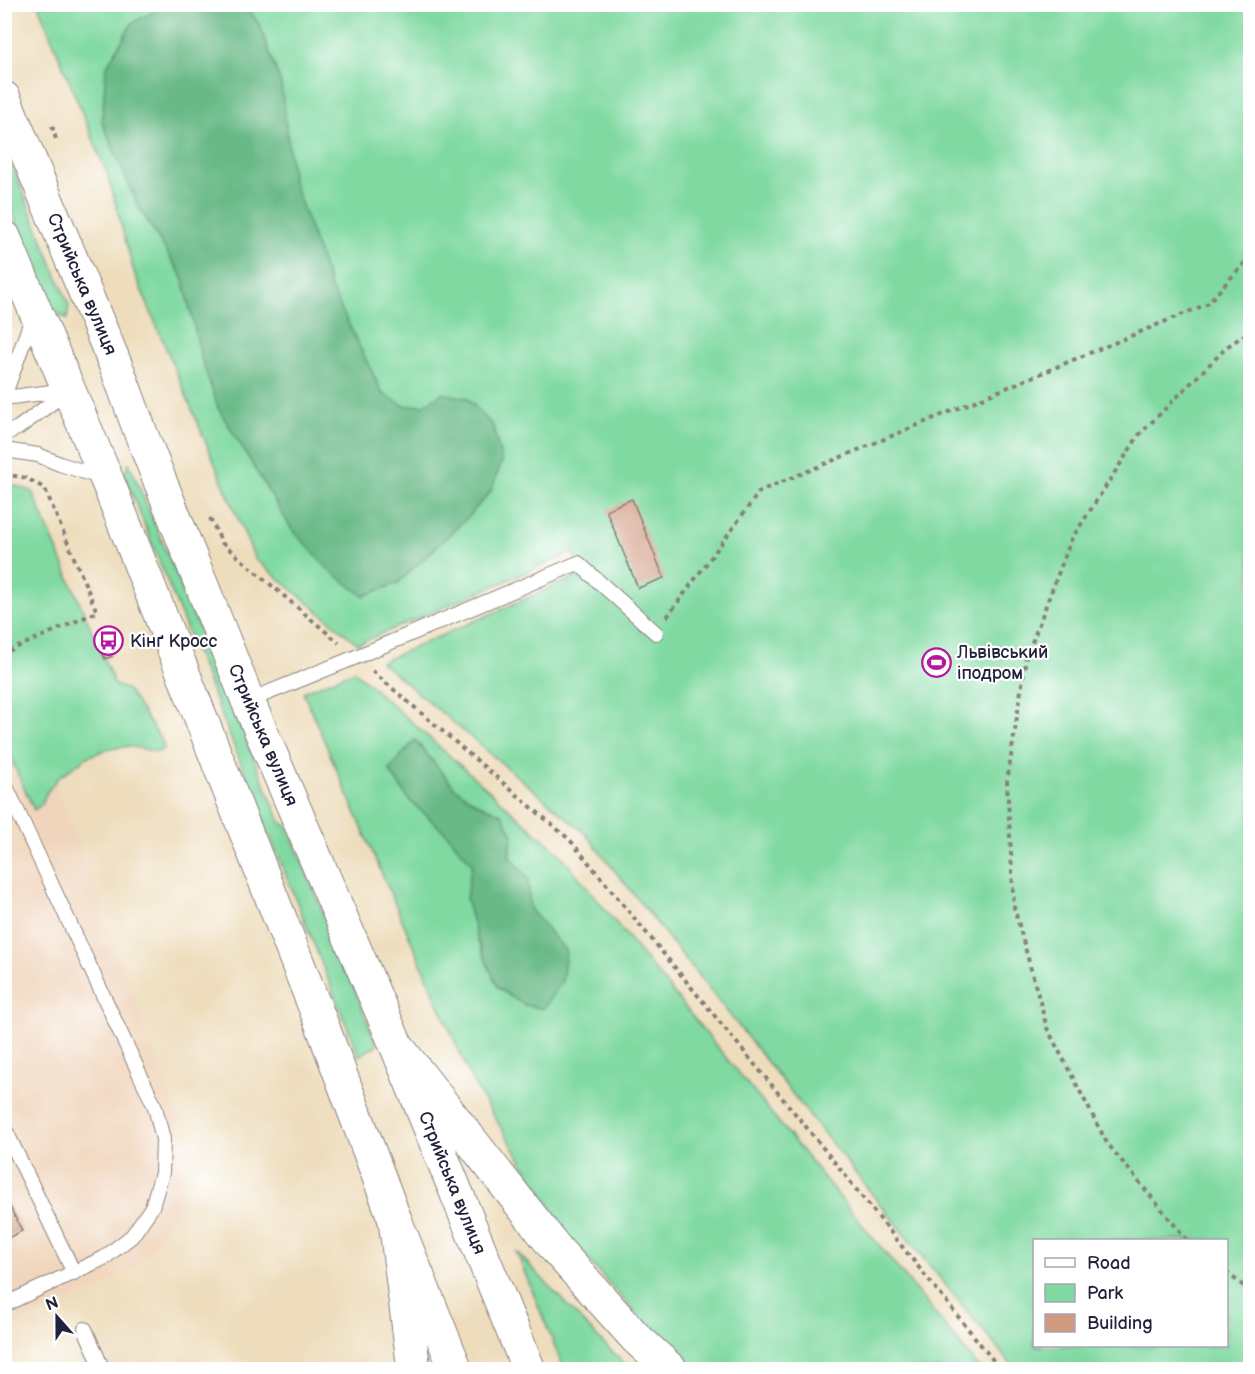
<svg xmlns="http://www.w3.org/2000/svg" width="1255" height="1374" font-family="'Balsamiq Sans',sans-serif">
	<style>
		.built { fill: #f0d5bc }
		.green { fill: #7fd9a0; stroke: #507e6e; stroke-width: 1.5; fill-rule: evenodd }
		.forest { fill: #67b986; stroke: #446e60; stroke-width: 1.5 }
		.building { fill: #d09980 }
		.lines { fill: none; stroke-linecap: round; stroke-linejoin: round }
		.service-casing { stroke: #88807c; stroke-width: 16 }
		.primary-casing { stroke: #88807c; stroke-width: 35 }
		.trunk-casing { stroke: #88807c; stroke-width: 35 }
		.path { stroke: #88807c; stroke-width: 4; stroke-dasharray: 4.5 4.5; stroke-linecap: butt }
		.service { stroke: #fff; stroke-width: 14 }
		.primary { stroke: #fff; stroke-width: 33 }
		.trunk { stroke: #fff; stroke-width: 33 }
		.labels { text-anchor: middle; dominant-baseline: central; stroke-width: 4.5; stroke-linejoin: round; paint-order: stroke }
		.street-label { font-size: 18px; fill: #22223b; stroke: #fff }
		.poi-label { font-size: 18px; fill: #22223b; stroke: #fff; text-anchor: start }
	</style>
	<rect width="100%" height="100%" fill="#fff"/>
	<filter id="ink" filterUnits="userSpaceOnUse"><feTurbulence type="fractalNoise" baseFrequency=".0167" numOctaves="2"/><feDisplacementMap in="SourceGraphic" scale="12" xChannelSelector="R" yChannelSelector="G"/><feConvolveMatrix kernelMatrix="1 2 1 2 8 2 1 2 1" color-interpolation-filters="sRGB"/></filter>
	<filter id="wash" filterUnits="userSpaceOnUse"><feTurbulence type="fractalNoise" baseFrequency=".008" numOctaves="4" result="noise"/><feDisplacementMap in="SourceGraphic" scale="24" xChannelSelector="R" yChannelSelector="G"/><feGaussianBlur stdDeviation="1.35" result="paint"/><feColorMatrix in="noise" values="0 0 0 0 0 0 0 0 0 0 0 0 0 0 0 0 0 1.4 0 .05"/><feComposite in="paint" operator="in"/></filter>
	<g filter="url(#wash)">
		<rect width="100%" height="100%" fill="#eeddbc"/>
		<polygon class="built" points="4,639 177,1116 184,1145 184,1175 178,1204 165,1231 147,1255 124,1274 97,1289 5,1329"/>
		<g class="green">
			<path d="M38 5H1250V1369H1015L907 1238 585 833 381 662 582 574 573 552 358 644 255 559 134 272 108 176ZM1034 1240H1226V1346H1034Z"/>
			<polygon points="4,146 69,305 67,319 52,310 5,194"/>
			<polygon points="129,463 281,823 288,827 377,1045 359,1056 124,474"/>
			<polygon points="10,484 32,491 115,685 128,690 162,741 164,748 158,752 129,746 108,749 87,757 57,779 47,792 42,804 34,810 5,745 4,487"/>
			<polygon points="354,671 559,853 980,1369 697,1369 653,1333 573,1243 473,1083 303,692"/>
			<polygon points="516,1251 599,1339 630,1369 564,1369"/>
		</g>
		<g class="forest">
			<polygon points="244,5 260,25 281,84 293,180 331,288 383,394 405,406 424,405 442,393 467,398 493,426 502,462 491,491 469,516 398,583 364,596 330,571 291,528 218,408 201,357 183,278 138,206 102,122 106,68 132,23 166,5"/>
			<polygon points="415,740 455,788 477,803 502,814 513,835 509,855 528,878 530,909 566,951 562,982 543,1009 524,1005 498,988 478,942 466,898 472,864 448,835 410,801 389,770"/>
		</g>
		<g id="blocks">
			<g class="building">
				<polygon points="632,499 664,578 638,588 606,510"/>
				<polygon points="103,634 112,656 105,659 96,637"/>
				<polygon points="4,1195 22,1231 4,1240"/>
			</g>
		</g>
	</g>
	<g filter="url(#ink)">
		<use href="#blocks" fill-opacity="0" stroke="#88807c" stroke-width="1.5"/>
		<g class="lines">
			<defs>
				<g id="service">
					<polyline points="4,397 32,318"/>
					<polyline points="4,398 67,390"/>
					<polyline points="4,434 18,428 69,390"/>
					<polyline points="4,450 38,455 60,464 103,478"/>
					<polyline points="248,701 356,657 578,563 656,633"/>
					<polyline points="4,782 155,1107 163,1139 162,1173 152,1207 132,1236 104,1258 4,1305"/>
					<polyline points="4,1127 74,1273"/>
					<polyline points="85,1329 103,1370"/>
				</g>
				<g id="primary">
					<polyline points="4,98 118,371 140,431 248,701 396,1045 529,1370"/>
					<polyline points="4,237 107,480 322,1025 395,1220 456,1370"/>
				</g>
				<g id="trunk">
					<polyline points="396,1045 557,1250 636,1338 671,1370"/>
					<polyline points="395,1220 414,1370"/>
				</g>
			</defs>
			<use href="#service" class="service-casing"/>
			<use href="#primary" class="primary-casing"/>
			<use href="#trunk" class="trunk-casing"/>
			<g class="path">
				<polyline points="52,126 56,139"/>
				<path d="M4 478C19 472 33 481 45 489L97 612 4 653"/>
				<polyline points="210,518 222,543 339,643"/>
				<polyline points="667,617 760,491 1207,304 1250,257"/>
				<polyline points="372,671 570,840 807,1128 1001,1370"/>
				<polyline points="1187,1240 1107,1143 1047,1028 1014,907 1007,782 1026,658 1071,540 1139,435 1228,346 1250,331"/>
				<polyline points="1226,1272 1250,1291"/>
			</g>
			<use href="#service" class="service"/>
			<use href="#primary" class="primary"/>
			<use href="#trunk" class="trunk"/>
		</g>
	</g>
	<defs>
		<symbol id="bus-ring" viewBox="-11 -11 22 22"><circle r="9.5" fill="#fff" stroke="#b5179e" stroke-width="1.5"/><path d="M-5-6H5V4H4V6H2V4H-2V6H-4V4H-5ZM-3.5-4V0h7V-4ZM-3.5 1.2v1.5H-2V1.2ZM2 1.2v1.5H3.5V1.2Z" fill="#b5179e"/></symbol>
		<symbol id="stadium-ring" viewBox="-11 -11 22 22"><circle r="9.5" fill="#fff" stroke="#b5179e" stroke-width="1.5"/><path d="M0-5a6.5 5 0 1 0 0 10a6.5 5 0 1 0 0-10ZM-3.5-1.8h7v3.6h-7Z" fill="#b5179e"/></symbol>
	</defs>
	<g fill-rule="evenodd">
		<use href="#bus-ring" x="92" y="624" width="33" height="33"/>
		<use href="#stadium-ring" x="920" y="646" width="33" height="33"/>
	</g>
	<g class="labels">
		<g class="street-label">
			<text transform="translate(82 284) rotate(67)">Стрийська вулиця</text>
			<text transform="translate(263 735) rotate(67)">Стрийська вулиця</text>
			<text transform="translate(452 1183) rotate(68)">Стрийська вулиця</text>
		</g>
		<g class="poi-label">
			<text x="130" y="641">Кінґ Кросс</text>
			<text x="957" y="652">Львівський<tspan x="957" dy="21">іподром</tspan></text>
		</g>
	</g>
	<rect width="1255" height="1374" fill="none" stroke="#fff" stroke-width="24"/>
	<rect x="1033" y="1239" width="195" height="108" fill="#ffffff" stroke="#a7a7b1" stroke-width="1.5"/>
	<rect x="1045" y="1258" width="30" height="9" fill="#ffffff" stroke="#a7a7b1" stroke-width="1.5"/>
	<text x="1087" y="1269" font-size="18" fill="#22223b">Road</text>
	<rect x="1045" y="1284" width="30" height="18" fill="#7fd9a0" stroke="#a7a7b1" stroke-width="1.5"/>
	<text x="1087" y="1299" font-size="18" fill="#22223b">Park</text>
	<rect x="1045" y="1314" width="30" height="18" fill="#d09980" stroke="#a7a7b1" stroke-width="1.5"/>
	<text x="1087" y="1329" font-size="18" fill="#22223b">Building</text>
	<g transform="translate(57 1317) rotate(339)" stroke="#ffffff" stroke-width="4.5" paint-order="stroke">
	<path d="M0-4.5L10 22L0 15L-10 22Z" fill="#22223b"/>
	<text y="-9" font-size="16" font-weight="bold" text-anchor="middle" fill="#22223b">N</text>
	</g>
</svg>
